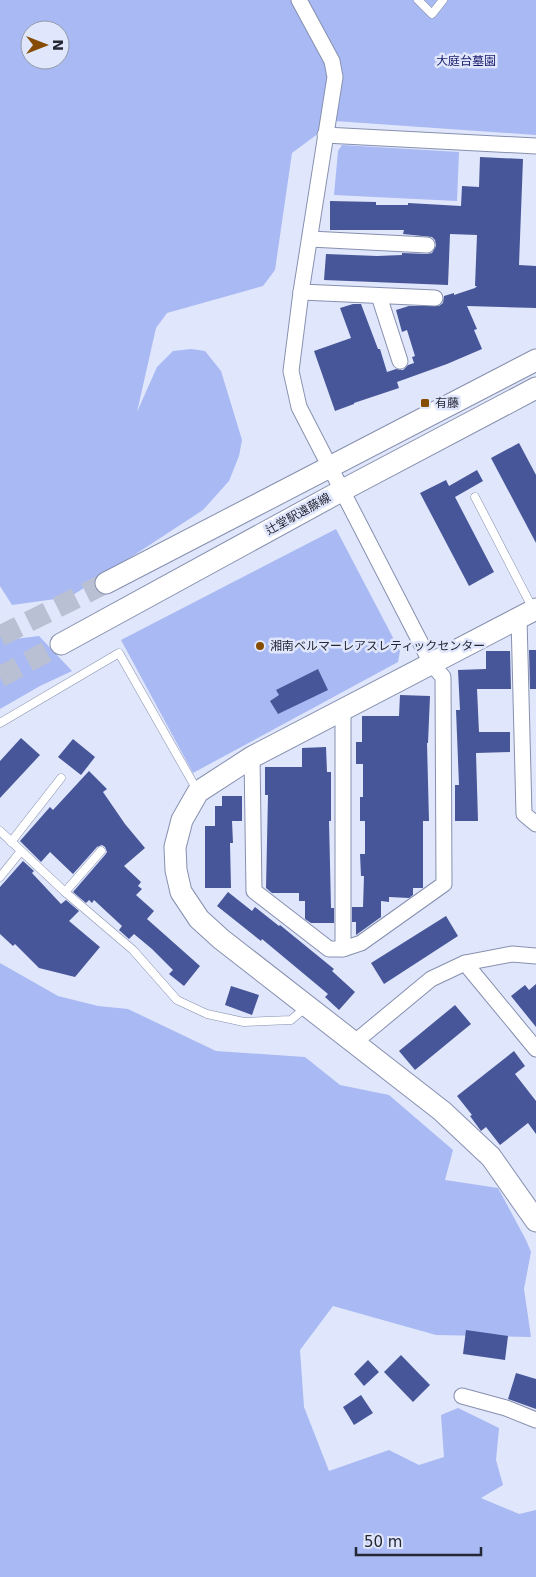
<svg xmlns="http://www.w3.org/2000/svg" width="536" height="1577" font-family="'DejaVu Sans','Noto Sans JP',sans-serif">
	<style>
		.green { fill: #a8b9f3; fill-rule: evenodd }
		.building { fill: #475698 }
		.lines { fill: none; stroke-linecap: round; stroke-linejoin: round }
		.secondary-tunnel { stroke: #bac0d3; stroke-width: 21; stroke-dasharray: 21 11; stroke-linecap: butt }
		.lane-casing { stroke: #8690af; stroke-width: 9 }
		.street-casing { stroke: #8690af; stroke-width: 17 }
		.secondary-casing { stroke: #8690af; stroke-width: 23 }
		.lane { stroke: #fff; stroke-width: 8 }
		.street { stroke: #fff; stroke-width: 15 }
		.secondary { stroke: #fff; stroke-width: 21 }
		.poi-dot { fill: #874c04; stroke: #e0e6fb; stroke-width: 2 }
		.labels { text-anchor: middle; dominant-baseline: central; stroke-width: 5; stroke-linejoin: round; paint-order: stroke }
		.park-label { font-size: 12px; fill: #181c6d; stroke: #e0e6fb }
		.poi-label { font-size: 12px; fill: #242734; stroke: #e0e6fb; text-anchor: start }
		.street-label { font-size: 12px; fill: #242734; stroke: #e0e6fb }
	</style>
	<rect width="100%" height="100%" fill="#e0e6fb"/>
	<g class="green">
		<path d="M0 0H536V135L335 121 292 153 275 270 263 286 167 313 156 328 137 412 157 367 173 351 191 349 205 351 221 371 242 440 239 456 229 481 203 510 70 597 12 605 0 586ZM30 30H60V60H30Z"/>
		<polygon points="342,145 459,152 457,201 334,195 338,151"/>
		<polygon points="336,529 400,651 398,662 193,773 121,640"/>
		<polygon points="0,633 6,640 39,636 72,671 40,686 0,709"/>
		<polygon points="0,963 58,996 98,1006 128,1009 216,1051 305,1057 340,1085 389,1095 453,1150 445,1180 498,1188 526,1240 531,1252 524,1289 531,1337 436,1335 333,1306 300,1350 304,1407 329,1471 389,1450 419,1465 444,1457 441,1415 458,1408 499,1428 496,1460 503,1485 481,1498 519,1514 536,1510 536,1577 0,1577"/>
	</g>
	<g class="building">
		<polygon points="480,157 523,159 519,265 536,266 536,308 467,306 477,329 474,330 482,349 447,364 397,382 399,388 354,403 354,404 335,411 314,351 351,338 340,308 353,304 361,304 378,349 380,349 387,372 396,369 403,370 408,365 414,363 412,357 415,356 407,330 402,332 396,310 409,306 439,306 443,303 444,296 454,293 454,295 475,288 477,286 475,286 477,235 450,234 448,285 324,280 326,254 377,256 402,255 402,253 427,254 432,253 436,246 435,240 432,237 403,234 404,230 330,230 330,201 376,202 376,205 408,205 408,203 461,206 462,186 479,187"/>
		<polygon points="519,443 536,475 536,543 491,458"/>
		<polygon points="477,470 483,481 455,497 494,572 469,586 420,493 446,480 449,486"/>
		<polygon points="529,650 536,650 536,689 530,689"/>
		<polygon points="486,651 510,651 511,689 477,689 479,732 510,732 510,752 476,753 478,821 455,821 455,785 459,785 456,710 460,710 458,670 486,669"/>
		<polygon points="318,669 328,690 278,714 270,701 279,695 276,690"/>
		<polygon points="400,695 430,696 428,743 427,743 429,821 423,821 423,888 413,888 413,895 409,898 389,897 389,902 381,901 381,917 356,935 356,922 352,922 352,907 363,907 364,876 361,876 360,854 365,854 365,821 360,821 360,797 363,797 363,764 356,764 356,742 362,742 362,716 399,716"/>
		<polygon points="21,738 40,755 0,798 0,761"/>
		<polygon points="73,739 95,757 81,775 58,757"/>
		<polygon points="326,747 327,772 331,772 331,821 329,821 331,908 334,908 334,923 311,923 305,919 305,901 299,901 299,893 272,893 266,888 268,795 265,795 265,767 302,767 302,748"/>
		<polygon points="89,771 107,789 103,792 125,824 145,848 124,866 141,882 138,886 142,889 136,895 154,911 147,919 200,966 184,986 169,974 173,970 152,949 134,934 129,939 119,930 122,926 94,900 92,903 89,900 86,903 73,892 105,855 107,852 105,847 102,845 97,847 73,874 50,852 41,862 20,841 50,807 53,810"/>
		<polygon points="222,796 242,796 242,821 232,821 233,843 230,843 231,888 205,888 205,826 215,826 215,806 222,806"/>
		<polygon points="23,861 34,871 32,873 61,904 66,900 79,911 69,921 100,947 75,977 39,968 15,944 13,946 0,934 0,887"/>
		<polygon points="228,892 252,911 255,907 279,926 280,925 334,969 332,971 355,992 339,1010 325,997 328,994 262,939 261,941 217,906"/>
		<polygon points="446,916 458,936 384,984 371,963"/>
		<polygon points="536,984 536,1027 511,996 525,985 529,990"/>
		<polygon points="231,986 259,995 252,1015 225,1005"/>
		<polygon points="455,1005 471,1024 415,1070 399,1051"/>
		<polygon points="514,1051 525,1066 515,1074 536,1101 536,1134 528,1123 500,1145 486,1127 481,1131 470,1116 472,1115 457,1096"/>
		<polygon points="466,1330 508,1336 505,1360 463,1354"/>
		<polygon points="401,1355 430,1385 413,1402 384,1372"/>
		<polygon points="368,1360 379,1372 364,1386 354,1374"/>
		<polygon points="516,1373 536,1379 536,1409 508,1399"/>
		<polygon points="361,1395 373,1413 354,1425 343,1407"/>
	</g>
	<g class="lines">
		<g class="secondary-tunnel">
			<polyline points="0,636 106,583"/>
			<polyline points="0,677 61,644"/>
		</g>
		<defs>
			<g id="lane">
				<polyline points="418,0 432,14 443,0"/>
				<polyline points="475,497 533,609"/>
				<polyline points="0,723 119,653 197,790"/>
				<polyline points="0,831 65,892 133,950 177,1000 207,1014 244,1022 291,1020 306,1007"/>
				<polyline points="11,842 61,778"/>
				<polyline points="0,877 21,851"/>
				<polyline points="65,892 101,851"/>
			</g>
			<g id="street">
				<polyline points="325,135 536,146"/>
				<polyline points="310,239 427,245"/>
				<polyline points="301,292 435,298"/>
				<polyline points="379,296 400,361"/>
				<polyline points="519,618 524,814 536,824"/>
				<polyline points="252,757 254,891 329,949 343,949 361,943 444,884 443,677 431,663 299,407 291,371 301,292 335,77 332,61 299,0"/>
				<polyline points="343,949 343,710"/>
				<polyline points="465,963 536,1049"/>
				<polyline points="355,1042 431,979 465,963 512,954 536,956"/>
				<polyline points="462,1396 506,1408 536,1420"/>
			</g>
			<g id="secondary">
				<polyline points="106,583 536,360"/>
				<polyline points="536,609 252,757 198,792 182,820 175,847 176,870 181,892 199,919 221,939 442,1111 491,1157 536,1221"/>
				<polyline points="61,644 341,491 536,388"/>
			</g>
		</defs>
		<use href="#lane" class="lane-casing"/>
		<use href="#street" class="street-casing"/>
		<use href="#secondary" class="secondary-casing"/>
		<use href="#lane" class="lane"/>
		<use href="#street" class="street"/>
		<use href="#secondary" class="secondary"/>
	</g>
	<g class="poi-dot">
		<rect x="420" y="398" width="10" height="10" rx="2.5"/>
		<circle cx="260" cy="646" r="5"/>
	</g>
	<g class="labels">
		<g class="park-label">
			<text x="466" y="61">大庭台墓園</text>
		</g>
		<g class="poi-label">
			<text x="435" y="403">有藤</text>
			<text x="270" y="646">湘南ベルマーレアスレティックセンター</text>
		</g>
		<g class="street-label">
			<text transform="translate(298 514) rotate(-29)">辻堂駅遠藤線</text>
		</g>
	</g>
	<g transform="translate(45 45) rotate(90)"><circle r="24" fill="#e0e6fb" stroke="#959aab"/>
	<path d="M0-4L9 19L0 12L-9 19Z" fill="#874c04"/>
	<text y="-8" font-size="14" font-weight="bold" text-anchor="middle" fill="#242734">N</text>
	</g>
	<path d="M356 1547v8h125v-8" fill="none" stroke="#242734" stroke-width="2.5"/>
	<text x="364" y="1547" font-size="15" fill="#242734" stroke="#e0e6fb" stroke-width="4" paint-order="stroke">50 m</text>
</svg>
